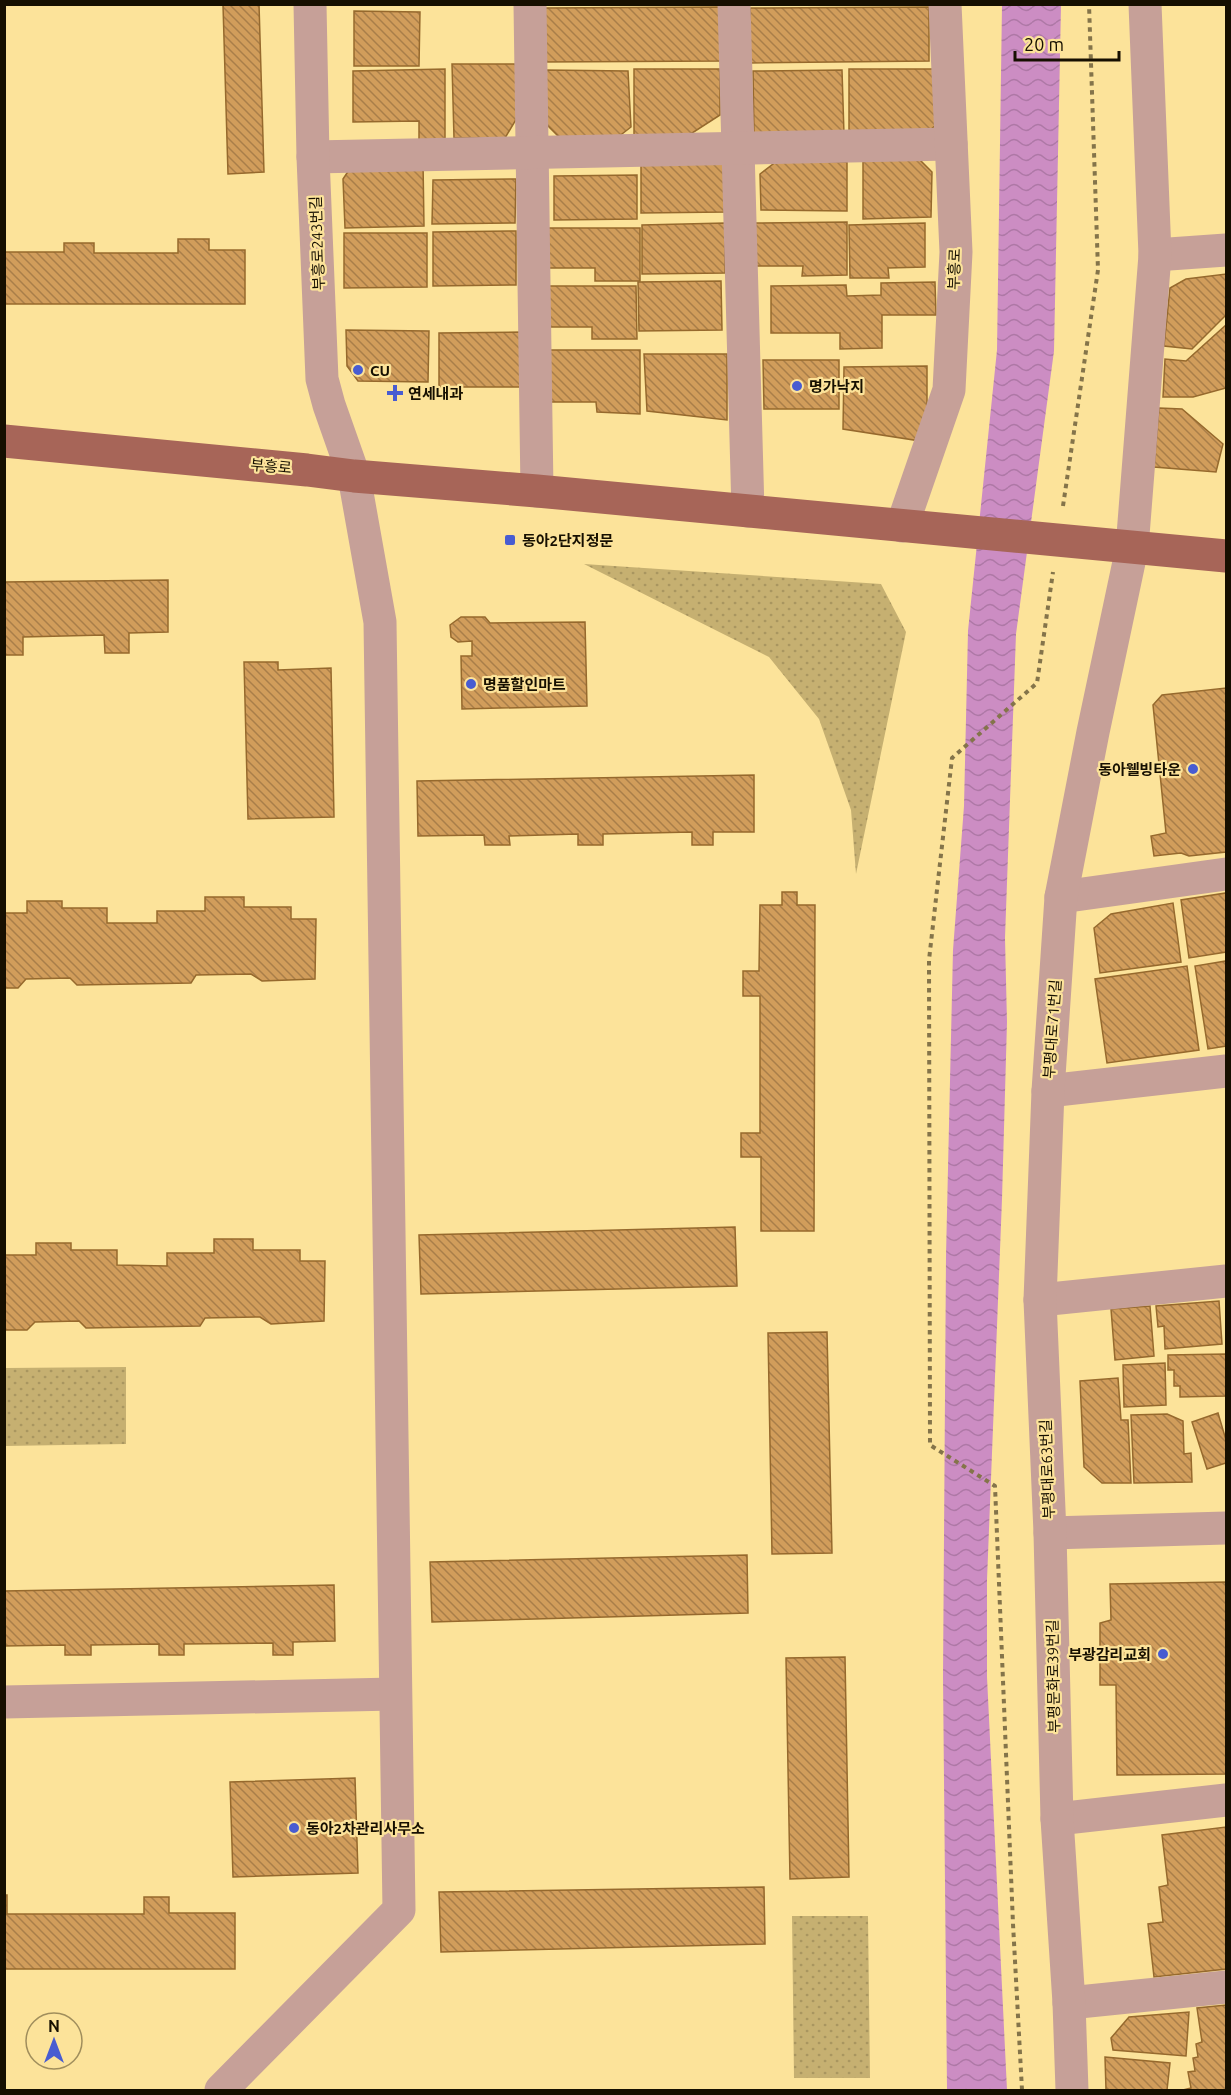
<svg xmlns="http://www.w3.org/2000/svg" width="1231" height="2095" font-family="Ubuntu,'Noto Sans KR',sans-serif">
	<style>
		.grass { fill: url(#grass-dots) }
		.water { fill: url(#water-waves) }
		.building { fill: url(#building-back-hatch); stroke: #96692d; stroke-width: 1.5 }
		.lines { fill: none; stroke-linecap: round; stroke-linejoin: round }
		.path { stroke: #84744a; stroke-width: 4; stroke-dasharray: 4.5 4.5; stroke-linecap: butt }
		.minor { stroke: #c6a098; stroke-width: 33 }
		.major { stroke: #a76558; stroke-width: 33 }
		.poi-dot { fill: #485cd1; stroke: #fce39a; stroke-width: 2 }
		.labels { text-anchor: middle; dominant-baseline: central; stroke-width: 4.5; stroke-linejoin: round; paint-order: stroke }
		.street-label { font-size: 15px; fill: #160f00; stroke: #fce39a }
		.poi-label { font-size: 15px; font-weight: bold; fill: #160f00; stroke: #fce39a; text-anchor: start }
	</style>
	<defs>
		<pattern id="grass-dots" width="8" height="8" patternUnits="userSpaceOnUse" patternTransform="scale(1.5)"><rect width="8" height="8" fill="#c6b071"/><path d="M2 2h.1M6 6h.1" fill="none" stroke="#a99660" stroke-width="1.8" stroke-linecap="round"/></pattern>
		<pattern id="water-waves" width="16" height="10" patternUnits="userSpaceOnUse" patternTransform="scale(1.5)"><rect width="16" height="10" fill="#cc8dc3"/><path d="M0 5q4-4 8 0t8 0" fill="none" stroke="#ae78a6"/></pattern>
		<pattern id="building-back-hatch" width="6" height="6" patternUnits="userSpaceOnUse" patternTransform="scale(1.5)"><rect width="6" height="6" fill="#d19d5b"/><path d="M-1 5l2 2M0 0l6 6M5-1l2 2" fill="none" stroke="#a97e49"/></pattern>
	</defs>
	<rect width="100%" height="100%" fill="#fce39a"/>
	<g class="grass">
		<polygon points="584,564 881,584 906,632 856,874 851,810 819,719 769,657"/>
		<polygon points="126,1367 126,1444 5,1446 5,1368"/>
		<polygon points="792,1916 868,1916 870,2078 794,2078"/>
	</g>
	<polygon class="water" points="1002,5 1061,5 1054,351 1016,634 1005,938 1007,1022 1002,1199 987,1580 987,1677 1007,2090 947,2090 943,1677 946,1256 953,950 964,806 968,631 997,350"/>
	<g class="building">
		<polygon points="259,4 264,172 228,174 223,5"/>
		<polygon points="721,7 720,61 542,62 542,8"/>
		<polygon points="929,7 929,61 750,63 750,8"/>
		<polygon points="354,11 420,12 419,66 354,66"/>
		<polygon points="452,64 521,64 524,106 505,138 454,138"/>
		<polygon points="445,69 445,140 419,140 419,121 353,122 353,71"/>
		<polygon points="634,69 720,69 720,115 686,137 634,136"/>
		<polygon points="849,69 935,69 936,125 920,138 849,136"/>
		<polygon points="544,70 628,71 631,127 618,137 560,138 543,121"/>
		<polygon points="842,70 844,134 754,136 753,71"/>
		<polygon points="919,159 932,172 931,217 863,219 863,160"/>
		<polygon points="423,161 424,226 345,228 343,179 353,164"/>
		<polygon points="777,161 847,162 847,211 761,210 760,174"/>
		<polygon points="724,163 725,212 641,213 641,165"/>
		<polygon points="637,175 637,219 554,220 554,176"/>
		<polygon points="516,179 515,223 432,224 433,180"/>
		<polygon points="847,222 847,275 802,276 803,266 755,266 755,223"/>
		<polygon points="725,223 725,273 642,274 642,225"/>
		<polygon points="925,223 925,267 888,268 889,278 850,278 849,225"/>
		<polygon points="548,228 640,228 640,281 595,281 595,268 549,268"/>
		<polygon points="516,231 516,285 433,286 433,232"/>
		<polygon points="344,233 427,233 427,287 344,288"/>
		<polygon points="178,239 209,239 209,250 245,250 245,304 4,304 4,252 64,252 64,243 94,243 94,253 178,253"/>
		<polygon points="1226,274 1226,315 1192,349 1164,346 1170,288 1186,279"/>
		<polygon points="721,281 722,330 639,331 638,282"/>
		<polygon points="935,282 936,315 882,315 882,348 840,349 840,333 771,333 771,286 846,285 847,296 881,295 881,283"/>
		<polygon points="544,286 636,286 637,339 592,339 592,327 544,327"/>
		<polygon points="1226,325 1226,388 1193,397 1163,397 1165,359 1186,361"/>
		<polygon points="346,330 429,331 428,382 358,381 347,366"/>
		<polygon points="522,332 523,387 439,387 439,333"/>
		<polygon points="548,350 640,350 640,414 597,412 596,402 549,402"/>
		<polygon points="644,354 727,354 727,420 647,411"/>
		<polygon points="763,360 839,360 839,409 764,409"/>
		<polygon points="927,366 927,442 843,429 844,367"/>
		<polygon points="1159,408 1182,409 1223,444 1216,472 1154,467"/>
		<polygon points="168,580 168,632 129,633 129,653 105,653 104,635 23,637 23,655 4,655 4,582"/>
		<polygon points="461,617 485,617 490,623 585,622 587,706 462,709 461,656 472,656 472,641 458,642 451,637 450,625"/>
		<polygon points="244,662 278,662 278,670 331,668 334,817 248,819"/>
		<polygon points="1226,688 1226,852 1189,856 1181,853 1154,856 1151,836 1166,833 1153,705 1162,695"/>
		<polygon points="754,775 754,832 713,832 713,845 692,845 692,832 603,834 603,845 578,845 578,834 509,836 510,845 485,845 484,835 418,836 417,781"/>
		<polygon points="782,892 797,892 797,905 815,905 814,1231 761,1231 761,1157 741,1157 741,1133 760,1133 760,996 743,996 743,971 759,971 760,905 782,905"/>
		<polygon points="1226,893 1226,952 1189,958 1181,900"/>
		<polygon points="205,897 244,897 244,907 291,907 291,919 316,919 315,979 262,981 251,974 196,975 191,983 77,985 70,978 26,979 18,988 4,988 4,913 27,913 27,901 62,901 62,908 107,908 107,923 157,923 157,911 205,911"/>
		<polygon points="1173,903 1181,962 1100,973 1094,928 1111,914"/>
		<polygon points="1226,961 1226,1046 1208,1049 1195,966"/>
		<polygon points="1187,966 1199,1050 1107,1063 1095,979"/>
		<polygon points="735,1227 737,1286 421,1294 419,1235"/>
		<polygon points="214,1239 253,1239 253,1250 300,1250 300,1261 325,1261 324,1321 271,1324 260,1317 205,1318 200,1326 86,1328 79,1321 35,1322 27,1330 4,1330 4,1255 36,1255 36,1243 71,1243 71,1250 117,1250 117,1265 167,1266 167,1253 214,1253"/>
		<polygon points="1219,1301 1222,1344 1165,1349 1164,1326 1158,1327 1156,1306"/>
		<polygon points="1150,1306 1154,1356 1115,1360 1111,1309"/>
		<polygon points="827,1332 832,1553 772,1554 768,1333"/>
		<polygon points="1226,1354 1226,1396 1180,1397 1180,1386 1174,1386 1174,1370 1168,1370 1168,1355"/>
		<polygon points="1165,1363 1166,1405 1124,1407 1123,1365"/>
		<polygon points="1118,1378 1121,1420 1128,1420 1131,1483 1102,1483 1084,1467 1080,1381"/>
		<polygon points="1218,1413 1226,1440 1226,1463 1207,1469 1192,1422"/>
		<polygon points="1167,1414 1183,1421 1184,1454 1191,1453 1192,1482 1134,1483 1131,1415"/>
		<polygon points="747,1555 748,1613 432,1622 430,1562"/>
		<polygon points="1226,1582 1226,1774 1117,1775 1116,1685 1100,1685 1100,1623 1111,1620 1110,1584"/>
		<polygon points="334,1585 335,1641 293,1642 293,1655 273,1655 273,1643 184,1644 184,1655 159,1655 159,1644 91,1645 91,1655 65,1655 65,1645 4,1646 4,1591"/>
		<polygon points="845,1657 849,1877 790,1879 786,1658"/>
		<polygon points="355,1778 358,1873 233,1877 230,1782"/>
		<polygon points="1226,1827 1226,1969 1154,1977 1148,1924 1163,1922 1159,1887 1168,1885 1162,1835"/>
		<polygon points="764,1887 765,1944 441,1952 439,1892"/>
		<polygon points="4,1895 7,1895 7,1914 144,1914 144,1897 169,1897 169,1913 235,1913 235,1969 4,1969"/>
		<polygon points="1226,2005 1226,2090 1183,2090 1191,2088 1188,2072 1195,2071 1193,2058 1198,2057 1196,2044 1202,2042 1197,2008"/>
		<polygon points="1189,2012 1186,2056 1113,2050 1111,2038 1129,2017"/>
		<polygon points="1105,2057 1170,2063 1167,2090 1106,2090"/>
	</g>
	<g class="lines">
		<g class="path">
			<polyline points="1063,506 1098,270 1089,4"/>
			<polyline points="1022,2090 1013,1924 995,1486 930,1445 929,960 952,758 1037,683 1053,572"/>
		</g>
		<g class="minor">
			<polyline points="530,4 537,491"/>
			<polyline points="734,4 748,511"/>
			<polyline points="313,157 951,144"/>
			<polyline points="1155,255 1226,250"/>
			<polyline points="902,526 949,390 956,252 945,4"/>
			<polyline points="1061,897 1226,874"/>
			<polyline points="1048,1091 1226,1071"/>
			<polyline points="1040,1300 1226,1281"/>
			<polyline points="1050,1533 1226,1528"/>
			<polyline points="4,1702 395,1694"/>
			<polyline points="1057,1819 1226,1800"/>
			<polyline points="1069,2003 1226,1987"/>
			<polyline points="221,2090 399,1910 380,622 354,476 329,405 322,379 313,157 310,4"/>
			<polyline points="1072,2090 1069,2003 1057,1819 1050,1533 1040,1300 1048,1091 1061,897 1093,732 1132,548 1155,255 1145,4"/>
		</g>
		<polyline class="major" points="4,441 307,470 354,476 537,491 1226,556"/>
	</g>
	<g class="poi-dot">
		<circle cx="358" cy="370" r="6"/>
		<circle cx="797" cy="386" r="6"/>
		<path d="M392 384h6v6h6v6h-6v6h-6v-6h-6v-6h6z"/>
		<rect x="504" y="534" width="12" height="12" rx="3"/>
		<circle cx="471" cy="684" r="6"/>
		<circle cx="1193" cy="769" r="6"/>
		<circle cx="1163" cy="1654" r="6"/>
		<circle cx="294" cy="1828" r="6"/>
	</g>
	<g class="labels">
		<g class="street-label">
			<text transform="translate(317 243) rotate(-92)">부흥로243번길</text>
			<text transform="translate(954 269) rotate(-88)">부흥로</text>
			<text transform="translate(271 466) rotate(5)">부흥로</text>
			<text transform="translate(1052 1029) rotate(-86)">부평대로71번길</text>
			<text transform="translate(1047 1469) rotate(-92)">부평대로63번길</text>
			<text transform="translate(1053 1676) rotate(-91)">부평문화로39번길</text>
		</g>
		<g class="poi-label">
			<text x="370" y="370">CU</text>
			<text x="809" y="386">명가낙지</text>
			<text x="408" y="393">연세내과</text>
			<text x="522" y="540">동아2단지정문</text>
			<text x="483" y="684">명품할인마트</text>
			<text x="1181" y="769" text-anchor="end">동아웰빙타운</text>
			<text x="1151" y="1654" text-anchor="end">부광감리교회</text>
			<text x="306" y="1828">동아2차관리사무소</text>
		</g>
	</g>
	<rect width="1231" height="2095" fill="none" stroke="#160f00" stroke-width="12"/>
	<g transform="translate(54 2041)"><circle r="28" fill="#fce39a" stroke="#a08e5c" stroke-width="1.5"/>
	<path d="M0-4.5L10 22L0 15L-10 22Z" fill="#485cd1"/>
	<text y="-9" font-size="16" font-weight="bold" text-anchor="middle" fill="#160f00">N</text>
	</g>
	<path d="M1015 51v9h104v-9" fill="none" stroke="#160f00" stroke-width="3"/>
	<text x="1024" y="51" font-size="18" fill="#160f00" stroke="#fce39a" stroke-width="4.5" paint-order="stroke">20 m</text>
</svg>
